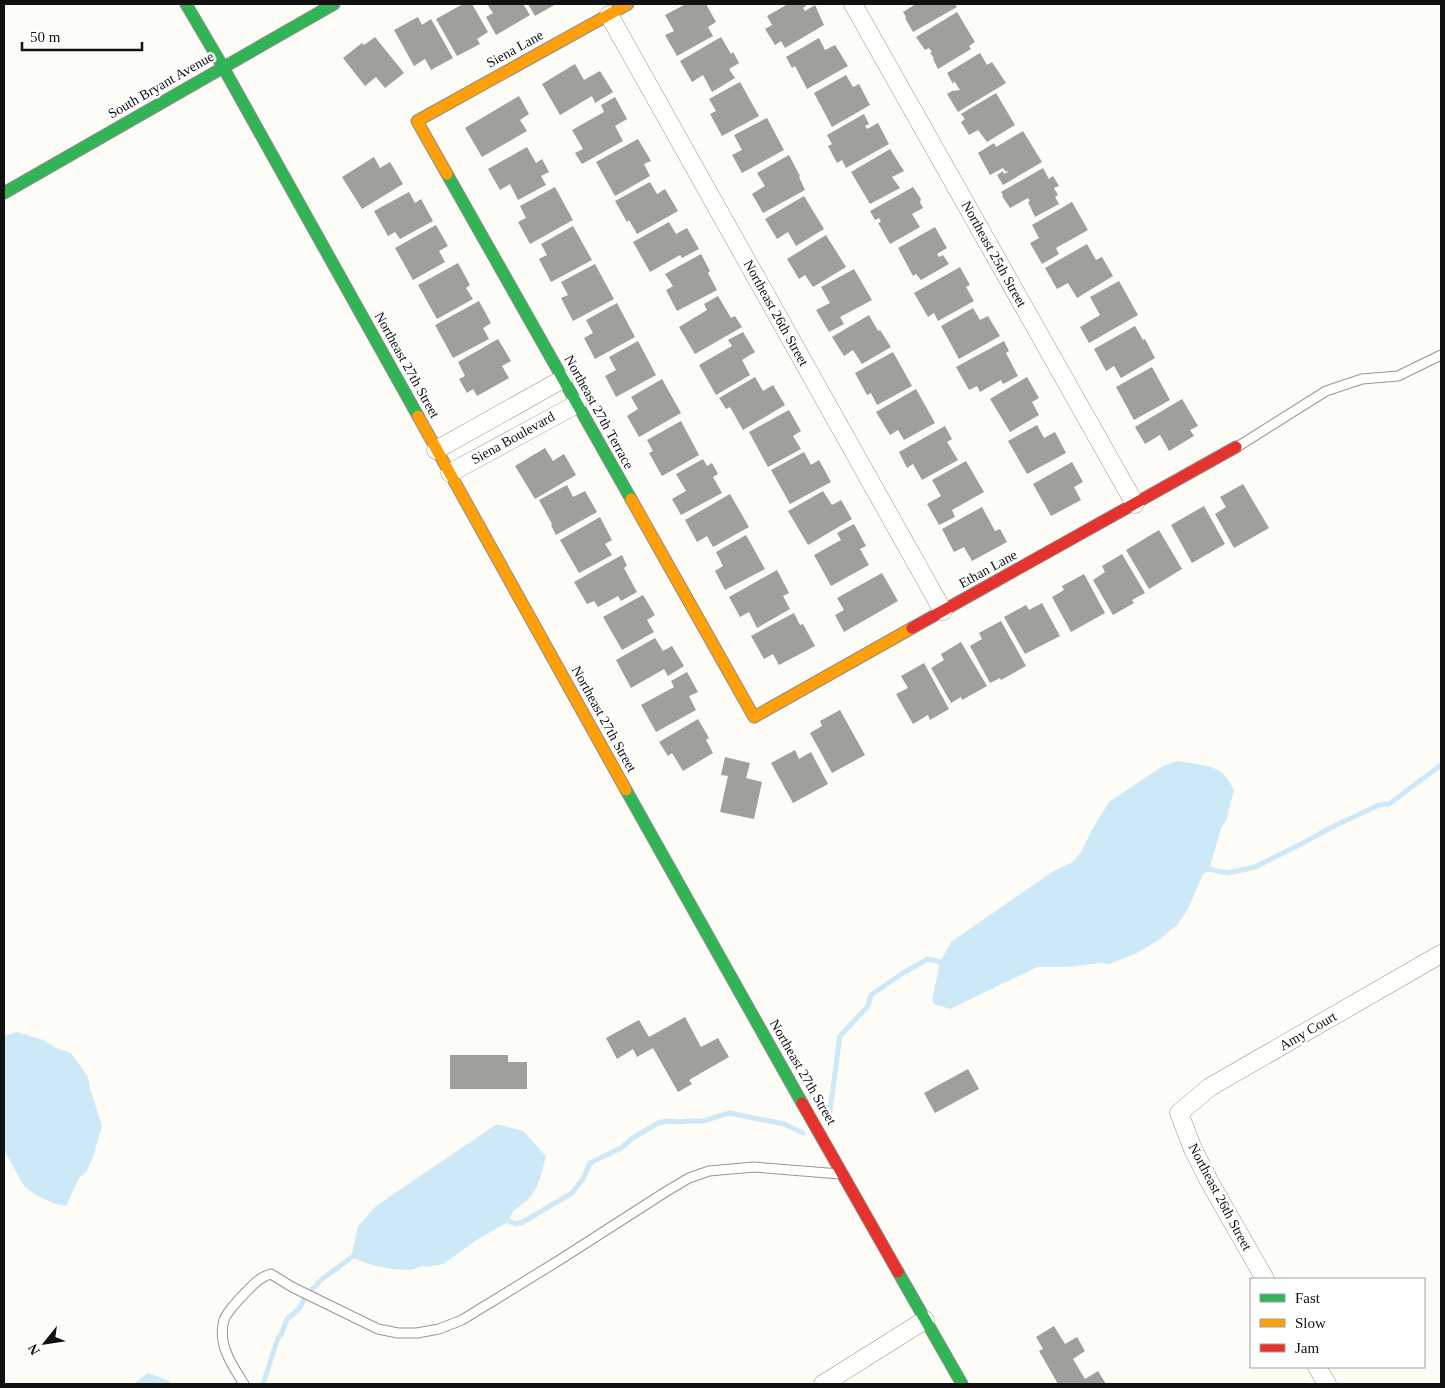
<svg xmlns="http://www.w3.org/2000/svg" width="1445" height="1388" font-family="Georgia,serif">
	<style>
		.water { fill: #cde8f7 }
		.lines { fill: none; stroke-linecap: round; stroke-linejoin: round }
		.stream { stroke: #cde8f7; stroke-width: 5 }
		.building { fill: #a19f9c }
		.lane-casing { stroke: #979795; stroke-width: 11 }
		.street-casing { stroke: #979795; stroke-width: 19 }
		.fast-casing { stroke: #8e8d8b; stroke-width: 13 }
		.slow-casing { stroke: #8e8d8b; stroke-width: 13 }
		.jam-casing { stroke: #8e8d8b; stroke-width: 13 }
		.lane { stroke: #fffffe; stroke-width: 9 }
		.street { stroke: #fffffe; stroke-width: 18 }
		.fast { stroke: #30b455; stroke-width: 11 }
		.slow { stroke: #ff9f0a; stroke-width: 11 }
		.jam { stroke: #e5322d; stroke-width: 11 }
		.labels { text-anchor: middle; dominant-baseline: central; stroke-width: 5; stroke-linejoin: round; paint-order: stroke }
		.street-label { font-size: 14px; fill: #111; stroke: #fff }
	</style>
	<rect width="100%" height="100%" fill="#fdfcf7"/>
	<g class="water">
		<path d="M1177 761C1186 762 1213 766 1220 771 1226 775 1231 784 1234 790L1226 821 1222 826 1209 869 1203 874 1188 909 1178 924 1159 940 1135 954 1109 964 1102 963 1067 967H1037L950 1009 934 1004 932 1000 940 962 951 942 1052 872 1073 862 1081 852 1093 828 1109 802 1163 766Z"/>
		<polygon points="17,1032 43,1040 56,1048 71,1053 88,1077 90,1088 102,1126 93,1157 86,1172 79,1178 66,1206 53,1203 34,1194 24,1186 4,1150 4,1036"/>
		<path d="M497 1124 523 1131 546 1156C542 1170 540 1185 531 1196 521 1208 513 1206 508 1222L478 1239 443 1264 429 1267 422 1266 411 1270 391 1269 372 1265 351 1257 358 1226 376 1206Z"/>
		<polygon points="148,1373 169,1381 172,1384 133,1384"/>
	</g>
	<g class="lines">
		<g class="stream">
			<polyline points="1203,871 1209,869 1228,873 1255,867 1305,842 1330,828 1379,805 1389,804 1441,765"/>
			<polyline points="829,1118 840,1036 868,1006 871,995 903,973 928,959 940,962 945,960"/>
			<polyline points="504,1219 516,1224 523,1222 572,1193 583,1179 590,1163 621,1148 633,1138 658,1123 667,1121 680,1122 689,1121 703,1121 729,1113 784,1124 803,1133"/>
			<polyline points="263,1384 278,1338 281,1335 287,1319 299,1309 306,1296 322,1279 355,1255"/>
		</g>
	</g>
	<g class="building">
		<polygon points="463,4 472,4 488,32 477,39 480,44 457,56 436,19"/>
		<polygon points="487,4 523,4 530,15 496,35 486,17 493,13"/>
		<polygon points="528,4 556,4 535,16"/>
		<polygon points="686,4 706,4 716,22 708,27 713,36 677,56 665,35 674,31 665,15"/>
		<polygon points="788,4 805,4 806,6 803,8 805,11 815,5 824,25 785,48 781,41 775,45 765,29 772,25 767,16"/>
		<polygon points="916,4 955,4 957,7 913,32 905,18 906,17 903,12"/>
		<polygon points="957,12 975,42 969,46 971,49 938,69 933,59 934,58 930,53 932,52 929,48 925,50 916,37"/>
		<polygon points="418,17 422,25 431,19 453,58 431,70 425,59 414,66 394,30"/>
		<polygon points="375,37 404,73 385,88 376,77 365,86 343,58 362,43 364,45"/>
		<polygon points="721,37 731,54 733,52 739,63 729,69 735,78 712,92 703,75 692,82 680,61"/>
		<polygon points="819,38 825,50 835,45 848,66 807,89 795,66 792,68 786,57"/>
		<polygon points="980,53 987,65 992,62 1006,83 958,112 947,94 952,91 960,90 954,81 953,84 947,73"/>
		<polygon points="575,64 584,80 600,71 613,92 595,103 592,96 560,115 542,84"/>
		<polygon points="846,75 853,87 859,84 870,105 832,127 814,93"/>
		<polygon points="740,82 759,116 722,136 710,114 716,111 709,99"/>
		<polygon points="996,93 1015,125 987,142 978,130 969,135 961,122 965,119 961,114"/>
		<polygon points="519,96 529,114 520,120 527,131 482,157 465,128"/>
		<polygon points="615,97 627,119 615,126 623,141 582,164 575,153 583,149 572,130 604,112 601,105"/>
		<polygon points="864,114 869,124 865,126 867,129 878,123 889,144 846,168 842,160 837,163 828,146 832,144 827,135"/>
		<polygon points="767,118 784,150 742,173 732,155 742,150 734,135"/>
		<polygon points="1023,131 1042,162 1003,185 997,175 1003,171 1004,174 1008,172 1008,171 1006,172 1003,168 990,175 978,153 994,143 996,147"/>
		<polygon points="638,139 651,161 644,164 650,176 615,196 596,162"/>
		<polygon points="527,147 536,163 542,159 549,172 541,176 546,185 518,200 510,184 500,190 488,169"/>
		<polygon points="890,149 904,171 892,177 900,188 870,204 851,172"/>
		<polygon points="789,155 800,176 799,177 805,190 763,213 752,194 765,186 757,173"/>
		<polygon points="374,157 380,168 390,162 403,184 362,209 342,177"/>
		<polygon points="1043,168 1049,179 1053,176 1059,186 1054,188 1058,195 1055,197 1059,204 1035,217 1028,202 1030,201 1028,198 1010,208 1002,196 1003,195 1001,192"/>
		<polygon points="650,182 657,194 665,189 678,211 637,234 629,220 627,222 615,201"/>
		<polygon points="555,187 573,220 530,244 518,222 526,218 520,206"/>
		<polygon points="913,187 921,199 920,202 923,208 912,214 920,227 890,244 878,223 881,222 879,218 875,220 870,211"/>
		<polygon points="409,192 415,203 421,199 433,221 400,239 395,232 388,236 374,211"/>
		<polygon points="804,196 824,229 796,246 788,232 777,239 765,219"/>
		<polygon points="1072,202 1088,230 1056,248 1059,254 1042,264 1030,243 1039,238 1032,225"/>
		<polygon points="669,222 676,234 687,228 699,249 682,258 680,255 650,272 633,242"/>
		<polygon points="436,225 448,246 439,251 445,262 413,280 395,248"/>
		<polygon points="573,226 592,260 551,282 539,259 547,255 541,244"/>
		<polygon points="935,227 947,248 937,254 939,257 943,255 949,264 921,280 916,274 913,276 898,248"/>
		<polygon points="826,235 846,267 813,287 805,275 799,279 787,259"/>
		<polygon points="1087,244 1096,260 1102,257 1113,276 1077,298 1068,283 1057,289 1045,268"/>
		<polygon points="701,254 710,271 708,273 717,290 677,311 666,290 673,286 665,274"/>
		<polygon points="458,263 470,285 466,288 473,299 437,319 418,285"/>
		<polygon points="595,264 614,299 573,321 561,298 568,295 561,282"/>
		<polygon points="960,267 970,285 966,287 974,301 938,321 934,313 928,317 914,293"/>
		<polygon points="854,269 872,300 840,317 844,324 829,332 816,310 830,303 821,287"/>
		<polygon points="1119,281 1138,315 1089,343 1080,327 1100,315 1090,297"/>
		<polygon points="718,296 731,318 735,316 742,327 695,354 679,327 707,310 704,304"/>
		<polygon points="479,301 491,323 483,328 489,339 453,358 435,325"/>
		<polygon points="617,303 635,337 595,359 584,338 593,333 586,320"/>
		<polygon points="973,308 980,320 988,316 1000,336 959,359 941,326"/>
		<polygon points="869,315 878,331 880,330 891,347 862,364 853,350 844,356 832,337"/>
		<polygon points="1135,326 1143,340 1145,339 1155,358 1121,378 1114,366 1106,371 1094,349"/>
		<polygon points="743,332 755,352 742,360 750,375 716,395 699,365 732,346 728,340"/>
		<polygon points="498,339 511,361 502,366 509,378 477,396 473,389 467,393 459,379 465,376 458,362"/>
		<polygon points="638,341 656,375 616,397 605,376 616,370 609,357"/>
		<polygon points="1004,341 1009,351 1006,353 1018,376 1003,384 1001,380 980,392 977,386 969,390 956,367"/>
		<polygon points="893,352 912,386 877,405 871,393 867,395 855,373"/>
		<polygon points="1152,367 1170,400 1134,420 1116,387"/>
		<polygon points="755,377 763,391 773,385 785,405 743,430 730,407 726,409 719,398"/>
		<polygon points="1027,377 1039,398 1032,402 1039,415 1010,432 990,399"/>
		<polygon points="662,379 681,413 639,437 627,416 638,409 631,397"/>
		<polygon points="916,389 935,423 904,440 898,430 890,435 876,412"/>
		<polygon points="1182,399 1198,426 1190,430 1194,436 1169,451 1160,435 1145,444 1135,427"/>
		<polygon points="789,410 801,431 793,436 801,449 768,467 749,432"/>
		<polygon points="681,421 699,455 662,476 649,453 653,451 647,440"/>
		<polygon points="1037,425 1044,438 1055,432 1066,453 1027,474 1008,441"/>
		<polygon points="945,426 952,439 947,442 958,460 922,480 913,464 907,468 899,452"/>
		<polygon points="545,448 553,461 564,454 576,475 535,499 515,466"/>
		<polygon points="804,452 811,465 819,460 831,482 790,504 771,470"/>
		<polygon points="703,459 707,466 712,463 718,474 713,477 722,493 681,515 672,499 686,491 676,474"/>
		<polygon points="966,461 984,492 952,510 955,517 939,525 927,504 941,496 932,480"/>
		<polygon points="1072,462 1083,482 1074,487 1081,500 1051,516 1033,484"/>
		<polygon points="1243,484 1269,528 1234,548 1215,514 1226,507 1220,497"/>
		<polygon points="567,485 573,497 585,491 597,512 556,535 551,525 552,524 539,500"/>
		<polygon points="823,491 832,505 841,500 852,519 808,545 788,511"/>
		<polygon points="730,494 749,527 713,547 707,536 697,542 685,520"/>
		<polygon points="1204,506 1225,544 1192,563 1171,525"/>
		<polygon points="982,507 995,531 1000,529 1007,542 972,561 964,547 954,552 942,529"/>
		<polygon points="600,517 612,540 605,544 612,555 579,573 560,540"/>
		<polygon points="854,524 866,546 860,549 869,565 831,586 814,555 841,540 837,533"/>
		<polygon points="1159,530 1182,569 1149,589 1126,550"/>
		<polygon points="746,535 765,569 725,590 715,571 723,566 716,552"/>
		<polygon points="1122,554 1145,593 1132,600 1134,603 1113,615 1093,580 1105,572 1102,566"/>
		<polygon points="622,555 627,566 624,568 637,592 621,601 618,596 598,607 594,601 587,604 574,582"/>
		<polygon points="777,570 789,593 783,596 790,609 757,628 749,612 740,617 729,597"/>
		<polygon points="882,573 898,601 844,632 835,615 844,610 837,598"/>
		<polygon points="1084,574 1105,613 1071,632 1052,597 1064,590 1062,586"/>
		<polygon points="643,595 655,615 647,620 654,632 622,650 603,617"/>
		<polygon points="1042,603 1060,636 1025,654 1004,617 1026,605 1029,610"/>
		<polygon points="794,613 800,625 803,624 815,646 779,665 773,654 764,659 751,636"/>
		<polygon points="1001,621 1026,666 1001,680 1000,678 990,683 970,646 982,639 979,633"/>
		<polygon points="655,638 663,651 672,646 684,666 668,676 664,669 631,688 616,660"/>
		<polygon points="961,642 987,686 962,700 961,697 951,703 931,668 944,660 941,654"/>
		<polygon points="924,663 949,709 930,720 928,715 913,724 896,694 908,688 901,676"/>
		<polygon points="687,672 698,692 689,696 696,710 656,732 641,705 674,687 671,681"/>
		<polygon points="840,710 865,755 832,773 810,733 822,726 820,721"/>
		<polygon points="698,719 709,738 706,740 713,753 683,771 672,753 668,756 659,742"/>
		<polygon points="795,750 799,759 811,752 828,784 793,803 771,763"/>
		<polygon points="725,757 750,763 746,778 762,782 754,819 720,812 728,776 721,775"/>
		<polygon points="685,1017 701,1047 718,1038 729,1057 689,1080 692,1084 678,1092 653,1048 637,1057 633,1049 617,1059 606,1038 639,1020 649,1037"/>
		<polygon points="450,1055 508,1055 508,1062 527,1062 527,1089 450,1089"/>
		<polygon points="968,1069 979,1089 935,1113 924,1093"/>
		<polygon points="1054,1326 1065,1344 1077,1337 1085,1351 1073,1359 1085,1379 1098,1371 1106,1384 1058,1384 1039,1351 1043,1349 1036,1337"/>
	</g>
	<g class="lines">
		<defs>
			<g id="lane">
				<polyline points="1237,447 1326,391 1362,379 1398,376 1441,355"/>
				<path d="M244 1384C232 1365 217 1344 224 1320 227 1311 237 1302 243 1295 252 1286 259 1277 271 1274L292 1287 378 1329 398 1333H417L439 1329 462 1320 558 1261 667 1191 689 1178 709 1171 754 1167 840 1174"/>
			</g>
			<g id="street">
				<polyline points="853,4 1135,504"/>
				<polyline points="609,15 943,611"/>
				<polyline points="436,450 563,379"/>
				<polyline points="450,473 577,404"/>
				<polyline points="1265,1279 1209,1181 1193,1149 1179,1113 1210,1087 1441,954"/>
				<polyline points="1317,1367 1327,1384"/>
				<polyline points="823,1384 925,1320"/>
			</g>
			<g id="fast">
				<polyline points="186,4 223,67 418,416"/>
				<polyline points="447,174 631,499"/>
				<polyline points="4,193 334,4"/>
				<polyline points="626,790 802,1103"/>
				<polyline points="898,1272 962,1384"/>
			</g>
			<g id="slow">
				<polyline points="447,174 417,121 628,4"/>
				<polyline points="418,416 626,790"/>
				<polyline points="631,499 754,717 912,628"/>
			</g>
			<g id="jam">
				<polyline points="912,628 1236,447"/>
				<polyline points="802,1103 898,1272"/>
			</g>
		</defs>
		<use href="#lane" class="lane-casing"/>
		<use href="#street" class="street-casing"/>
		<use href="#fast" class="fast-casing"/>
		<use href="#slow" class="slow-casing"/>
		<use href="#jam" class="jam-casing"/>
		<use href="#lane" class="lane"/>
		<use href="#street" class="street"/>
		<use href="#fast" class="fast"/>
		<use href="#slow" class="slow"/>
		<use href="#jam" class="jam"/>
	</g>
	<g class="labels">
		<g class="street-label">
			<text transform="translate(515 49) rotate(-29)">Siena Lane</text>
			<text transform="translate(161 85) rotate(-30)">South Bryant Avenue</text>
			<text transform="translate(994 254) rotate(61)">Northeast 25th Street</text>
			<text transform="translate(776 313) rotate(61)">Northeast 26th Street</text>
			<text transform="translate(407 365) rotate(61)">Northeast 27th Street</text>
			<text transform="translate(599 412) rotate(61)">Northeast 27th Terrace</text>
			<text transform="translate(513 438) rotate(-29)">Siena Boulevard</text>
			<text transform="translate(988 569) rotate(-29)">Ethan Lane</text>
			<text transform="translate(604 719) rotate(61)">Northeast 27th Street</text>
			<text transform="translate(1308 1031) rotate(-30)">Amy Court</text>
			<text transform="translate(803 1072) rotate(60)">Northeast 27th Street</text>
			<text transform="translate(1220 1197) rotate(62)">Northeast 26th Street</text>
		</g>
	</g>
	<rect width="1445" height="1388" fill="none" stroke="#111111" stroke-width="10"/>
	<rect x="1250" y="1278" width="175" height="90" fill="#ffffff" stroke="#a0a0a0"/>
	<rect x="1260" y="1294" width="25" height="8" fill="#30b455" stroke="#a0a0a0"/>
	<text x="1295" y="1303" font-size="15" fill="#111111">Fast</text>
	<rect x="1260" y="1319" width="25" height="8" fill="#ff9f0a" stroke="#a0a0a0"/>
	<text x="1295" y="1328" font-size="15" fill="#111111">Slow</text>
	<rect x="1260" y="1344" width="25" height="8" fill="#e5322d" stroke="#a0a0a0"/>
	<text x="1295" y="1353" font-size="15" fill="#111111">Jam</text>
	<g transform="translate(45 1343) rotate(240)" stroke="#ffffff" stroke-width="4" paint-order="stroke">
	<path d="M0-4L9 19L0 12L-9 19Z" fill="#111111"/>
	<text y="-8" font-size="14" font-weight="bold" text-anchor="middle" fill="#111111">N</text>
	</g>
	<path d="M22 42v8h120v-8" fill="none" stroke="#111111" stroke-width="2.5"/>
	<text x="30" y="42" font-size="15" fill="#111111" stroke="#ffffff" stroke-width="4" paint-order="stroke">50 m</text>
</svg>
